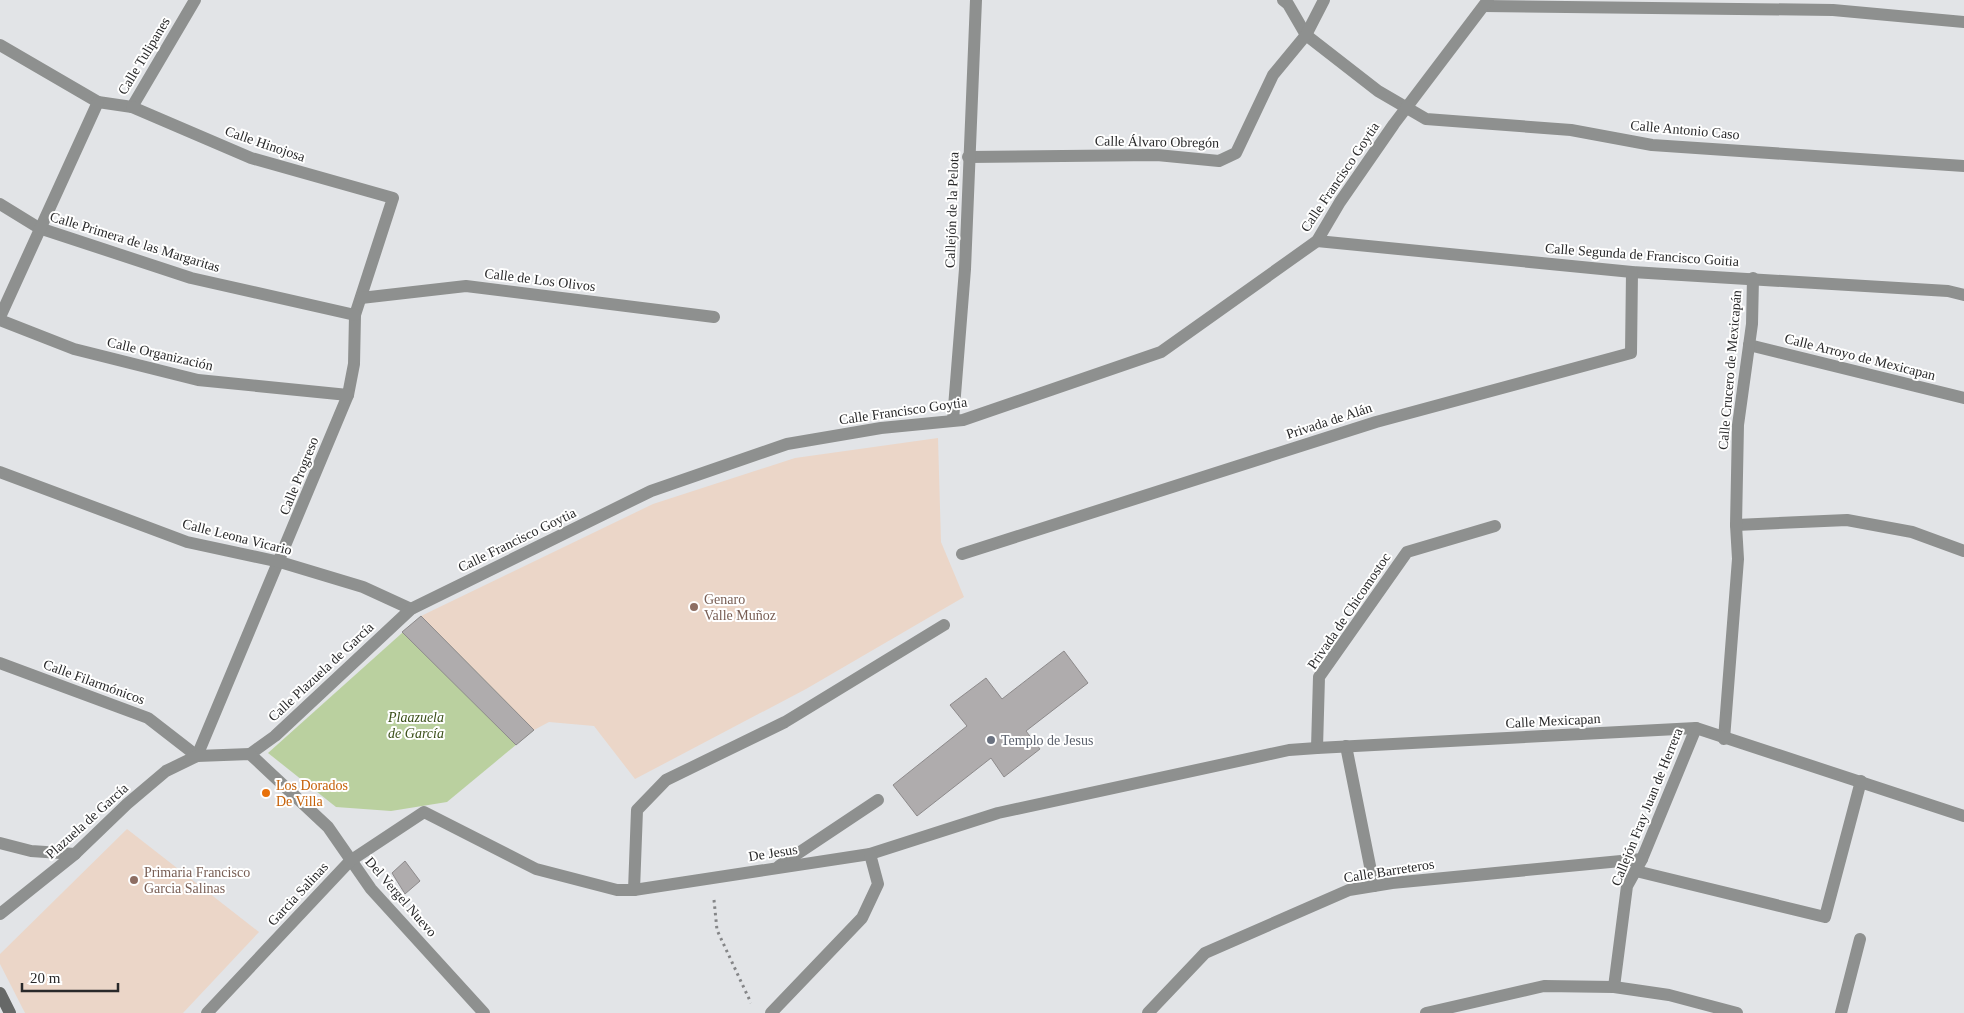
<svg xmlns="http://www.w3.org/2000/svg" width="1964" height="1013" font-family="Georgia,serif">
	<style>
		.education { fill: #ebd6c8 }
		.green { fill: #bad09f }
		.building { fill: #afacad; stroke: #8d8a8b }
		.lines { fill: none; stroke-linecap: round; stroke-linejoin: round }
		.path { stroke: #848587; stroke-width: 3; stroke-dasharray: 2.5 4; stroke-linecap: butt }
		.lane { stroke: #8e908f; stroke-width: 12 }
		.street { stroke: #8e908f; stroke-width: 12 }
		.secondary { stroke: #666867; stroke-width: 12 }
		.education-dot { fill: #8d6e63; stroke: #fff; stroke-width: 2 }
		.worship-dot { fill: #6b7280; stroke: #fff; stroke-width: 2 }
		.food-dot { fill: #e8710a; stroke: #fff; stroke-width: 2 }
		.labels { text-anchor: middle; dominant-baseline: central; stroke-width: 4; stroke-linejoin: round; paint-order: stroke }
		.street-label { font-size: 14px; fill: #29292a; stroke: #fff }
		.education-label { font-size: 14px; fill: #785e54; stroke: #fff; text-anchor: start }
		.park-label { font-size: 14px; font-style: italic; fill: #3a4f19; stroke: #fff }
		.worship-label { font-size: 14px; fill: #5b616d; stroke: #fff; text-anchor: start }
		.food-label { font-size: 14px; fill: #c56008; stroke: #fff; text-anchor: start }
	</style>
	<rect width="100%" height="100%" fill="#e2e4e7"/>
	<g class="education">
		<polygon points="938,438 941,542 964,597 806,689 635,779 594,726 549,722 534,730 421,616 653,504 795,458"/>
		<polygon points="127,829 259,932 183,1013 25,1013 0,964 0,954"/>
	</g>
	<polygon class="green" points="421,616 534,730 447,802 391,811 336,807 268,753"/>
	<g class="building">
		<polygon points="421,616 534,730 516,745 402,632"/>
		<polygon points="1064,651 1088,683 1026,731 1040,749 1004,777 991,758 917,816 893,785 967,726 950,705 986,678 1002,699"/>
		<polygon points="405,861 420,881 405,894 392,873"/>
	</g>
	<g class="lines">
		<polyline class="path" points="714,900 717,930 751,1003"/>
		<g class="lane">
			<polyline points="779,866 878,800"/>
			<polyline points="1636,871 1825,917 1861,781"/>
			<polyline points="634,890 637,810 666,780 785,722 944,625"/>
			<polyline points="1841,1013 1860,939"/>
		</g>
		<g class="street">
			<polyline points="1283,0 1288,4 1306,35 1378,91 1426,119 1571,130 1652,145 1964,166"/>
			<polyline points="1484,6 1833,10 1964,22"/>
			<polyline points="0,45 98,102 132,107 195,0"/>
			<polyline points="132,107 251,158 393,198 355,315 354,364 348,395 197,756"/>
			<polyline points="968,157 1157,155 1219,161 1236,153 1273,75 1306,35 1324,0"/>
			<polyline points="0,204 39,228 191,278 355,315"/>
			<polyline points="1317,241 1632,272 1948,291 1964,295"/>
			<polyline points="361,298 466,286 714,317"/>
			<polyline points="0,317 98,102"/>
			<polyline points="0,320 74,349 198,380 348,395"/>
			<polyline points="1749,345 1964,398"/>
			<polyline points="953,420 965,269 976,0"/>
			<polyline points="0,472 187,542 280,562 363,587 411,609"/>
			<polyline points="1736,525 1847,520 1912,532 1964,551"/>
			<polyline points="962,554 1376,422 1631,353 1632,272"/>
			<polyline points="0,663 148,718 197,756"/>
			<polyline points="1724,739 1738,559 1736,525 1738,425 1752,324 1753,278"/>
			<polyline points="1346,746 1374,886"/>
			<polyline points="1317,748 1319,677 1407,552 1495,526"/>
			<polyline points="250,754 275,736 411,609 651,491 787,444 881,428 963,420 1161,352 1317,241 1340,202 1394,124 1488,0"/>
			<polyline points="0,843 31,851 75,854"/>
			<polyline points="0,914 75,854 127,804 166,771 197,756 250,754 328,827 371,889 484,1013"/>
			<polyline points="1614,987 1627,886 1642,859 1696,728"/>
			<polyline points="207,1013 350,861 424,812 536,869 617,890 634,890 870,854 998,813 1289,750 1317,748 1696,728 1964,816"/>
			<polyline points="771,1013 862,918 878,884 870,854"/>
			<polyline points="1148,1013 1205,953 1349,890 1392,883 1642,859"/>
			<polyline points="1426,1013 1544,986 1614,987 1669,995 1737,1013"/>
		</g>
		<polyline class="secondary" points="0,993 10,1013"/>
	</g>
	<g class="education-dot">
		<circle cx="694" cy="607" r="5"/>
		<circle cx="134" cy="880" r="5"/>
	</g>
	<circle class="worship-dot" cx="991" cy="740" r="5"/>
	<circle class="food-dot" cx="266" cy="793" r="5"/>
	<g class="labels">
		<g class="street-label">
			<text transform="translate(144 56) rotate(-59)">Calle Tulipanes</text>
			<text transform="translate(1685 130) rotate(5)">Calle Antonio Caso</text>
			<text transform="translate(1157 142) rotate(1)">Calle Álvaro Obregón</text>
			<text transform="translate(265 144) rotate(19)">Calle Hinojosa</text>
			<text transform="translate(1340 177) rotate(-56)">Calle Francisco Goytia</text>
			<text transform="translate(952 210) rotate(-88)">Callejón de la Pelota</text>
			<text transform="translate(135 242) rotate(17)">Calle Primera de las Margaritas</text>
			<text transform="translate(1642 255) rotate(4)">Calle Segunda de Francisco Goitia</text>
			<text transform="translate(540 280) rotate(7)">Calle de Los Olivos</text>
			<text transform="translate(160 354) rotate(13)">Calle Organización</text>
			<text transform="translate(1860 357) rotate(14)">Calle Arroyo de Mexicapan</text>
			<text transform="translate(1730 370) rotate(-85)">Calle Crucero de Mexicapán</text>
			<text transform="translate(903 411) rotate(-8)">Calle Francisco Goytia</text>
			<text transform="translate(1329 421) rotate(-18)">Privada de Alán</text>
			<text transform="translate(299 476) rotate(-68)">Calle Progreso</text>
			<text transform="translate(237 537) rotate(14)">Calle Leona Vicario</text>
			<text transform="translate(517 540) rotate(-26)">Calle Francisco Goytia</text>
			<text transform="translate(1349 611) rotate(-56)">Privada de Chicomostoc</text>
			<text transform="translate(321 672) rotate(-43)">Calle Plazuela de García</text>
			<text transform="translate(94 682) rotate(20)">Calle Filarmónicos</text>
			<text transform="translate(1553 721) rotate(-3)">Calle Mexicapan</text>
			<text transform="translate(1647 807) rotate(-68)">Callejón Fray Juan de Herrera</text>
			<text transform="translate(87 821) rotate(-42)">Plazuela de García</text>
			<text transform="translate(773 853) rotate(-9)">De Jesus</text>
			<text transform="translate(1389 871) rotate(-9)">Calle Barreteros</text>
			<text transform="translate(298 894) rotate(-47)">Garcia Salinas</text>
			<text transform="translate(401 897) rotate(49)">Del Vergel Nuevo</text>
		</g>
		<g class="education-label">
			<text x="704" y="599">Genaro<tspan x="704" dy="16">Valle Muñoz</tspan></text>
			<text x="144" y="872">Primaria Francisco<tspan x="144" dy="16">Garcia Salinas</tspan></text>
		</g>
		<g class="park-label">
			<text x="416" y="717">Plaazuela<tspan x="416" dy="16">de García</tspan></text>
		</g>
		<g class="worship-label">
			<text x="1001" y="740">Templo de Jesus</text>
		</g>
		<g class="food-label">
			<text x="276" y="785">Los Dorados<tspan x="276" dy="16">De Villa</tspan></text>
		</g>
	</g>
	<path d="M22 983v8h96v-8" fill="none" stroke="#29292a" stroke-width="2.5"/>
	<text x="30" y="983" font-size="15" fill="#29292a" stroke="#ffffff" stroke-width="4" paint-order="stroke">20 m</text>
</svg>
